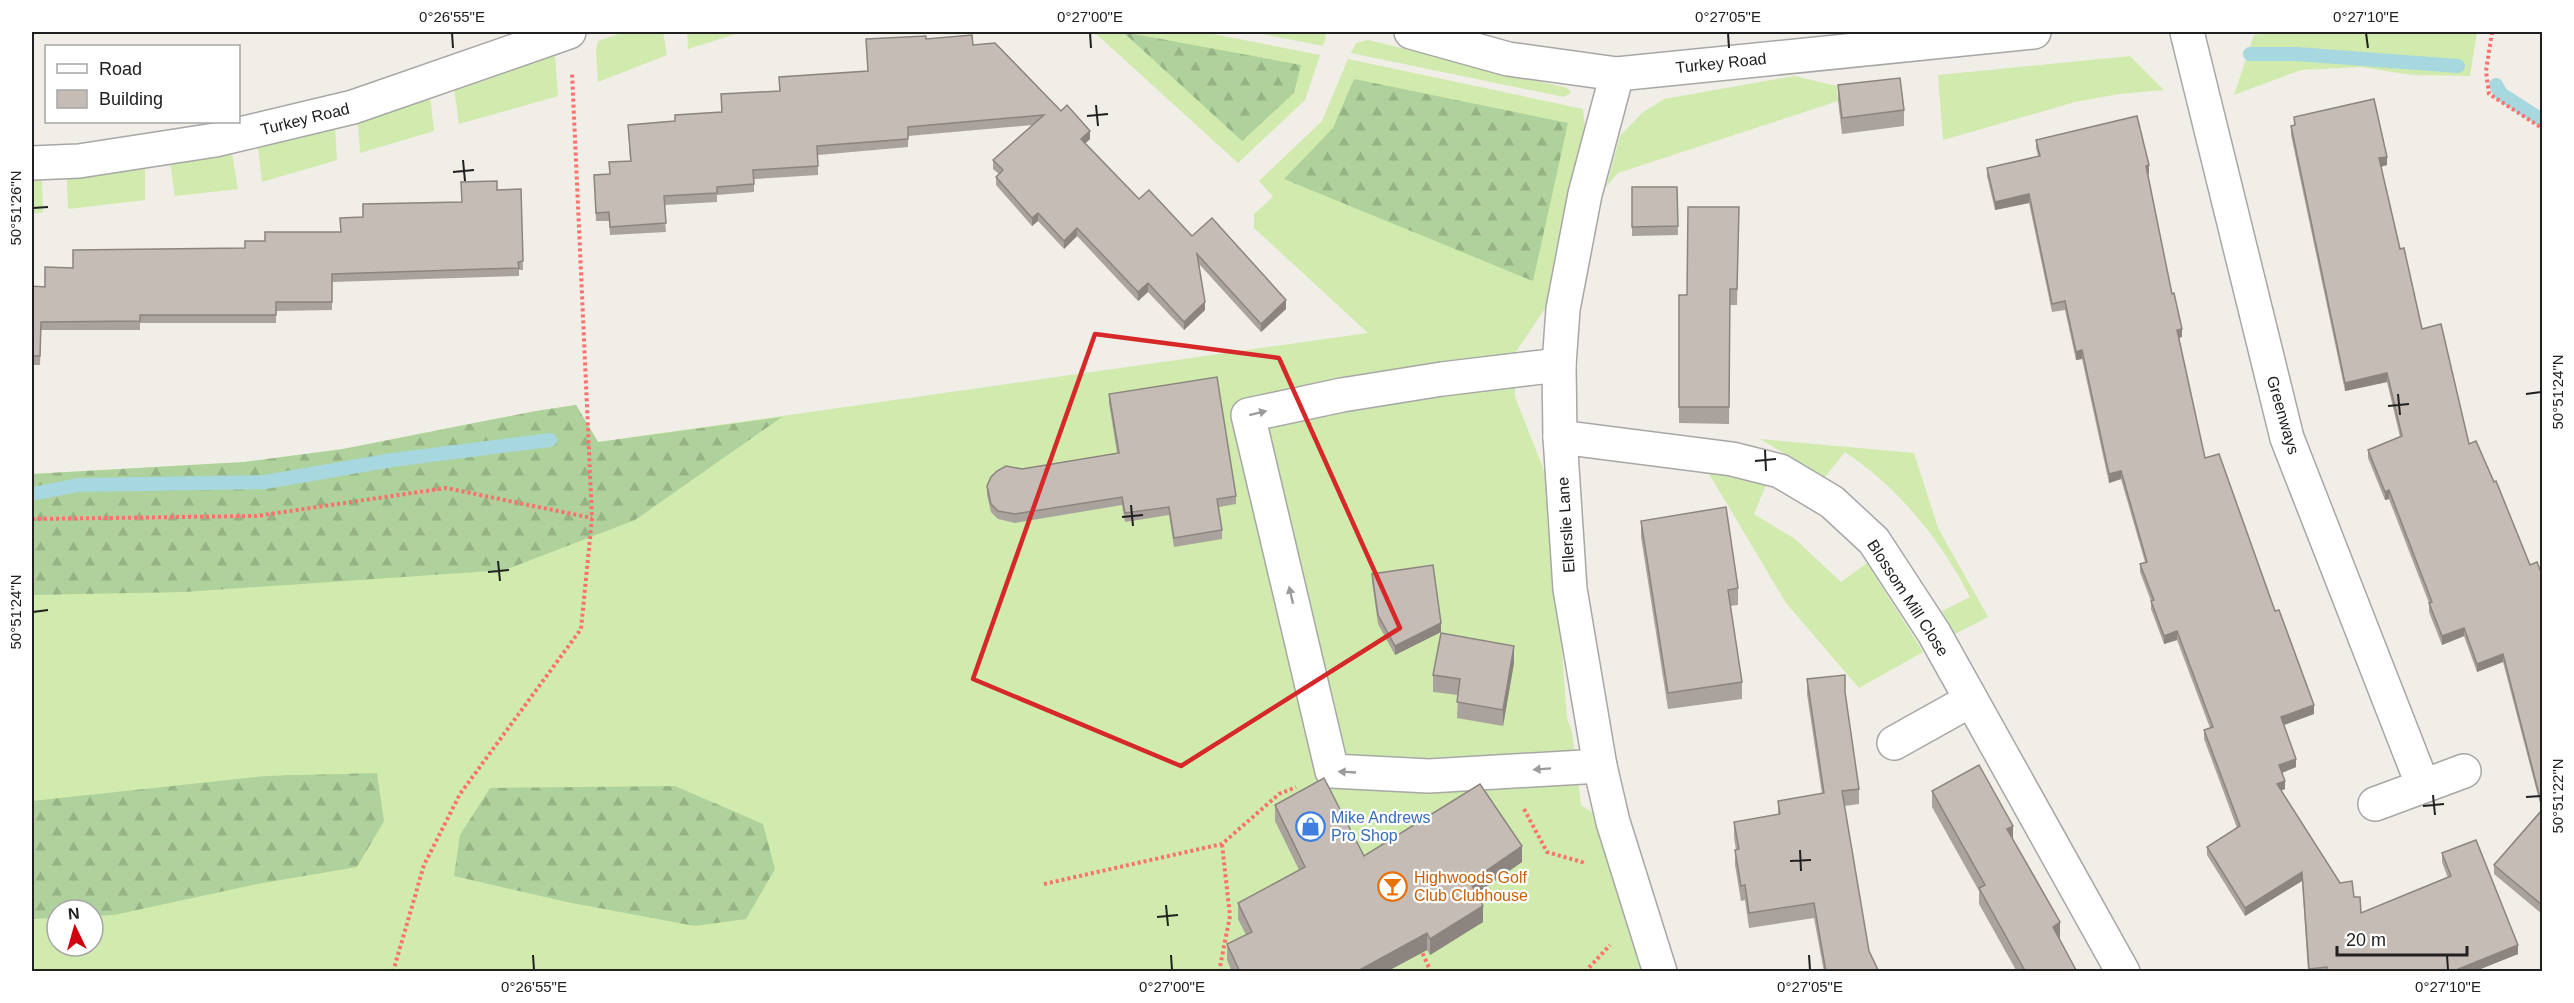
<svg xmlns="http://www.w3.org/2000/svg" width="2574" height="1003" font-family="Helvetica,sans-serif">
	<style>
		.grass { fill: #d0ebad; fill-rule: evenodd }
		.forest { fill: url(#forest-firs) }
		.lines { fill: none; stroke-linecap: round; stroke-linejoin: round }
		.stream { stroke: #a7d7df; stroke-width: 14 }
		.minor-casing { stroke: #a7a7a7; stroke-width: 36 }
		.path { stroke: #fc706d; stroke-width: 4; stroke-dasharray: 3 3; stroke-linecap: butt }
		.minor { stroke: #fff; stroke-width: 33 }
		.wall { fill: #aaa29d }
		.shaded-wall { fill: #8b847f }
		.building { fill: #c6bcb6; stroke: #8b847f; stroke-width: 1.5 }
		.oneway { fill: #9b9b9b }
		.marked { fill: none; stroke: #d62828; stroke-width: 4.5; stroke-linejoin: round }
		.ticks { fill: none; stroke: #202020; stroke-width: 2 }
		.labels { text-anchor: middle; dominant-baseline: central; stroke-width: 4.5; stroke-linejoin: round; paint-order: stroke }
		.street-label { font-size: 16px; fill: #202020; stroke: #fff }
		.shop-label { font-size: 16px; fill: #366cbe; stroke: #fff; text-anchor: start }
		.food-label { font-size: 16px; fill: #c56008; stroke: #fff; text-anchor: start }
		.neatline { fill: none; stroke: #202020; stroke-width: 2 }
		.ticks-label { font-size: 15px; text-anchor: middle; fill: #202020 }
	</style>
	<defs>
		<pattern id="forest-firs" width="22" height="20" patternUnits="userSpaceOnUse" patternTransform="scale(1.5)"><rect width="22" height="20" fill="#afd19b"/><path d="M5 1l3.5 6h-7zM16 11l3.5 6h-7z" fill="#96b385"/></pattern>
	</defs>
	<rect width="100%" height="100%" fill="#f1ede7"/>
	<g class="grass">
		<polygon points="625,32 663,32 667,55 598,82 596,51 598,41"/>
		<polygon points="687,32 742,32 688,49"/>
		<polygon points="1094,32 1203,32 1320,55 1305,100 1238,163"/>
		<polygon points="1253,32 1324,32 1326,37 1323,46"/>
		<polygon points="2279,32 2477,32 2470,76 2412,75 2361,67 2301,70 2234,95 2254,35"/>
		<polygon points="1368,40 1567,88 1571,92 1564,97 1351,53 1356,43"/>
		<polygon points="555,53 558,96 459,124 454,88"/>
		<polygon points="2130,56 2164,90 2119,94 2075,102 1943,140 1938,75"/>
		<path d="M1348 59 1583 109 1585 127 1568 193 1546 307 1515 353V397L1549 483 1567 718 1572 732 1581 805 1593 813 1602 828 1642 971H32V474L244 462 343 449 536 411 576 405 598 442 1368 333 1254 228V214L1273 197 1259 181 1322 121ZM57 910H93V946H57Z"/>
		<polygon points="1794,76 1837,86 1838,101 1618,173 1606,187 1620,136 1642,113 1664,99"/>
		<polygon points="430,96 434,131 360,153 358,122"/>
		<polygon points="335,128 337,160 262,182 258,147"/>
		<polygon points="232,153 238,189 175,196 170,162"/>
		<polygon points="145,166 145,200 68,209 67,177"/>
		<polygon points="42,180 43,212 32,214 32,181"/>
		<path d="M1760 439 1914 453 1938 528 1988 617 1955 634 1942 611 1970 597C1940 539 1899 488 1845 452L1825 477Z"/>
		<polygon points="1708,472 1766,485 1754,514 1795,539 1841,582 1867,563 1923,652 1859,688 1786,603"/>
	</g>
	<g class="forest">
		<polygon points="1123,32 1301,65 1294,93 1242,141"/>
		<polygon points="1354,79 1568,123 1533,281 1284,179 1333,128"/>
		<polygon points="576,405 598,442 782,417 635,520 505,570 184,592 32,595 32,474 244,462 343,449 536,411"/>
		<polygon points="377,773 384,821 357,867 257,884 114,915 93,916 93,910 57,910 57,918 32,919 32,801 265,776"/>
		<polygon points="675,786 763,824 775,869 746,919 695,926 567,902 454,876 460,835 490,788"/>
	</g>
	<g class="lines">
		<g class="stream">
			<polyline points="2250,54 2296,54 2458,66"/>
			<polyline points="2496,85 2501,94 2542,120"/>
			<polyline points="32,494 78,485 265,482 392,460 550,440"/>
		</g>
		<defs>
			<g id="minor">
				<polyline points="1411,32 1508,59 1617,74 2034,32"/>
				<polyline points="2187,32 2287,438 2423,786"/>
				<polyline points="1617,74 1585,194 1563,309 1559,365 1560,437 1570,589 1600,766 1613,822 1660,972"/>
				<polyline points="32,163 79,161 215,140 353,107 569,32"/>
				<polyline points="1559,365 1442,379 1342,395 1248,415 1332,771 1429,776 1600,766"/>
				<polyline points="1560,437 1732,459 1780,471 1832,502 1874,541 1934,633 2123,972"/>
				<polyline points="1894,743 1971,700"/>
				<polyline points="2375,804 2464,771"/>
			</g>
		</defs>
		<use href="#minor" class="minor-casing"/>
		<g class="path">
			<polyline points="2492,32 2486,71 2489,94 2542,128"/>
			<polyline points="32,519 256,516 446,488 592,518"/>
			<polyline points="1524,809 1547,852 1582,862 1583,866"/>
			<polyline points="1044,884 1222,844 1279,794 1296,787"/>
			<polyline points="1420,948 1431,972"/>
			<polyline points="393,972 424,865 460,794 581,629 592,518 572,72"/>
			<polyline points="1219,972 1230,916 1222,844"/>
			<polyline points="1585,972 1610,945"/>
		</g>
		<use href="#minor" class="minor"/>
	</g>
	<g class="wall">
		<polygon points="866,39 926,39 973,45 1090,139 1085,144 1139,199 1192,236 1286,309 1261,332 1199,264 1205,310 1184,330 1148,292 1138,301 1077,236 1064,249 1038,221 1032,226 996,185 996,177 999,174 993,169 993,160 1033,125 908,136 908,147 818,155 818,175 754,179 754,192 717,195 717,202 664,205 666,232 610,235 609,221 596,221 594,175 609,174 630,161 628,125 675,121 721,112 721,94 779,91 779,77 868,71"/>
		<polygon points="1838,85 1904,110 1904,126 1842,134 1838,101"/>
		<polygon points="2294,117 2387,165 2381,167 2400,249 2422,329 2469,444 2494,482 2530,565 2542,575 2542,914 2494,874 2494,865 2542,811 2503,662 2477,672 2464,636 2442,645 2429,612 2429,603 2389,499 2385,500 2368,458 2368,450 2400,437 2387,382 2345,391 2291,135 2291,126 2294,125"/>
		<polygon points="2036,140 2149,174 2148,174 2172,294 2182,337 2179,338 2205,458 2275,611 2314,714 2284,725 2296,767 2282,773 2285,789 2281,790 2340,883 2354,897 2361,913 2448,878 2442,862 2442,853 2518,954 2473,972 2308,972 2302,881 2245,916 2207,855 2207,847 2237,828 2204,739 2204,730 2210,728 2177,640 2164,644 2151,609 2151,601 2140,572 2140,564 2145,562 2121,479 2109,483 2082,359 2076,360 2065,310 2052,312 2029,203 1995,210 1987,176 1987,168 2038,156 2036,148"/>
		<polygon points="1632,187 1677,187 1678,235 1632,236"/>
		<polygon points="521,189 523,270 519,270 519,276 332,282 332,310 276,311 276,323 140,323 140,330 41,330 40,365 32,365 32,286 45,287 73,268 245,248 265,241 341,232 462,202 497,190"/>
		<polygon points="1739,207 1737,305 1730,305 1729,424 1679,423 1679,295 1687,295"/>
		<polygon points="1109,394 1236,496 1236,504 1219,507 1222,530 1222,539 1174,547 1169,515 1125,522 1122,505 1015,523 998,519 991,512 987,495 987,486 1022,469 1117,453 1109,403"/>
		<polygon points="1641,521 1738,588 1738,605 1730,606 1742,682 1742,699 1668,709 1641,537"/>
		<polygon points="1372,574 1441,632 1395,655 1378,624 1372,582"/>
		<polygon points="1514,663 1503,726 1457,718 1458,695 1433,692 1433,675"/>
		<polygon points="1807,679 1845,692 1859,789 1859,804 1844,806 1869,951 1879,972 1824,972 1814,918 1749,928 1745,900 1741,901 1735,865 1735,850 1736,850 1734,837 1734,822 1778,814 1778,801 1822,794 1807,694"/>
		<polygon points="1932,791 2013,839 2060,939 2059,939 2077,972 2017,972 1979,904 1979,891 1932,807"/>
		<polygon points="1275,805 1364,856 1522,862 1476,894 1483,922 1430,955 1427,950 1386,972 1232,972 1227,960 1227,944 1246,935 1238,919 1238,903 1299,870 1275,821"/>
	</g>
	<g class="shaded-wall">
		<polygon points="1090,131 1090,139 1081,147 1081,139"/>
		<polygon points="2387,157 2387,165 2379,167 2379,158"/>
		<polygon points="2149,165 2149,174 2146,174 2146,166"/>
		<polygon points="2029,194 2029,203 1995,210 1995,202"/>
		<polygon points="1038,213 1038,221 1032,226 1032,218"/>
		<polygon points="1077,228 1077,236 1064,249 1064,241"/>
		<polygon points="1148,283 1148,292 1138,301 1138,292"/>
		<polygon points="1286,300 1286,309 1261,332 1261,324"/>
		<polygon points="1205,302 1205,310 1184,330 1184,322"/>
		<polygon points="2182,329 2182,337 2177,338 2177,330"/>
		<polygon points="2082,350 2082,359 2076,360 2076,352"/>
		<polygon points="2387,373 2387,382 2345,391 2345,383"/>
		<polygon points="2121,471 2121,479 2109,483 2109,474"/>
		<polygon points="2389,490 2389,499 2385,500 2385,492"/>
		<polygon points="1441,623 1441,632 1395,655 1395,646"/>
		<polygon points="2464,628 2464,636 2442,645 2442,636"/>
		<polygon points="2177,631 2177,640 2164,644 2164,636"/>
		<polygon points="1514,646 1514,663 1503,726 1503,710"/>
		<polygon points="2503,654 2503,662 2477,672 2477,664"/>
		<polygon points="2314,705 2314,714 2281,726 2281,717"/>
		<polygon points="2296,759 2296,767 2279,774 2279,765"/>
		<polygon points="2285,781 2285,789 2277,792 2277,784"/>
		<polygon points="2013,826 2013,842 2007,829"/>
		<polygon points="1522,846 1522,862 1470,898 1470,882"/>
		<polygon points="2302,872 2302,881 2245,916 2245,908"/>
		<polygon points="1483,906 1483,922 1430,955 1430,939"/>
		<polygon points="2060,922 2060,939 2053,943 2053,927"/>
		<polygon points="1427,933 1427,950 1386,972 1356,972"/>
		<polygon points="2518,945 2518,954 2473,972 2451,972"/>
	</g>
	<g class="building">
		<polygon points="972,35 973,45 995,43 1061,111 1067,105 1090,131 1081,139 1139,199 1149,190 1192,236 1212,218 1286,300 1261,324 1197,254 1205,302 1184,322 1148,283 1138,292 1077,228 1064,241 1038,213 1032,218 996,177 1003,170 993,160 1044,115 908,127 908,139 817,146 818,166 753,170 754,184 717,187 717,193 664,196 666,223 610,227 609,212 596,213 594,175 610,174 609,162 631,161 628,125 675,121 675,115 722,112 721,94 780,91 779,77 868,71 866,39 926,36 926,39"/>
		<polygon points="1900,78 1904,110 1842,118 1838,85"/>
		<polygon points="2374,99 2387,157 2379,158 2400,249 2404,248 2422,329 2441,324 2469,444 2476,441 2494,482 2496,481 2530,565 2537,562 2542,575 2542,806 2503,654 2477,664 2464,628 2442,636 2429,603 2432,602 2389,490 2385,492 2368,450 2402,436 2387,373 2345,383 2291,126 2295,125 2294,117"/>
		<polygon points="2137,116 2149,165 2146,166 2172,294 2174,293 2182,329 2177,330 2205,458 2219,454 2275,611 2279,610 2314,705 2281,717 2296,759 2279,765 2285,781 2277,784 2340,883 2352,881 2354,897 2360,897 2361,913 2451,876 2442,853 2476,840 2518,945 2451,972 2327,972 2327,967 2309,969 2302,872 2245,908 2207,847 2240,826 2204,730 2213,727 2177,631 2164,636 2151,601 2154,600 2140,564 2147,562 2121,471 2109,474 2082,350 2076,352 2065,301 2052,304 2029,194 1995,202 1987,168 2040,156 2036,140"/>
		<polygon points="497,181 497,190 521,189 523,261 518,262 519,268 332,274 332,302 276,302 276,315 140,315 140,321 41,322 40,356 32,356 32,286 45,287 45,267 73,268 73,250 245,248 245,241 265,241 265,232 341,232 340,218 363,217 363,204 462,202 461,182"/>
		<polygon points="1632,187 1677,187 1678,226 1632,227"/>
		<polygon points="1688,207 1739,207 1737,289 1730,289 1729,407 1679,407 1679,295 1687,295"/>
		<polygon points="1217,377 1236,496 1217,499 1222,530 1174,538 1169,507 1125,513 1122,497 1015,514 998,511 991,504 987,486 991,477 997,471 1006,466 1022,469 1119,453 1109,394"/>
		<polygon points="1726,507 1738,588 1728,590 1742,682 1668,693 1641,521"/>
		<polygon points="1433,565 1441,623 1395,646 1378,615 1372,574"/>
		<polygon points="1441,633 1514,646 1503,710 1457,702 1460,679 1433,675"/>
		<polygon points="1845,675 1845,692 1859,789 1842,791 1869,951 1879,972 1826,972 1814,903 1749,913 1745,885 1741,886 1735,850 1739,849 1734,822 1780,814 1778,801 1824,793 1807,679"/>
		<polygon points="1979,765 2013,826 2007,829 2060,922 2053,927 2077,972 2019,972 2024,969 1979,888 1985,885 1932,791"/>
		<polygon points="1324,778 1364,856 1480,784 1522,846 1470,882 1483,906 1430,939 1427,933 1356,972 1240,972 1227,944 1252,932 1238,903 1305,867 1275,805"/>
		<polygon points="2542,810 2542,905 2494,865"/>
	</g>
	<defs><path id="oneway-solid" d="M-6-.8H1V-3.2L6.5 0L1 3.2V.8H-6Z" transform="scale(1.5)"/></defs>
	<g class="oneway">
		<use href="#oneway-solid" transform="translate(1258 413) rotate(-14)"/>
		<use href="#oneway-solid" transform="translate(1291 595) rotate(-103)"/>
		<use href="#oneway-solid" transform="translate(1542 769) rotate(176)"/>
		<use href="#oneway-solid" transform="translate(1347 772) rotate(-177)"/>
	</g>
	<path class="marked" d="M1095 334 1279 358 1400 628 1181 766 973 679Z"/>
	<path class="ticks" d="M452 33 453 48M1090 33 1091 48M1728 33 1729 48M2366 33 2368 48M1096 105 1098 126M1087 116 1108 114M463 160 465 181M453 172 474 170M33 208 48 207M2398 394 2400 415M2526 394 2541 392M2388 406 2409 404M1765 450 1766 471M1755 461 1776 459M1131 505 1133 526M1122 517 1143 515M498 561 500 581M488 572 509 570M33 612 48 610M2433 795 2435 815M2526 797 2541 796M2423 806 2444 804M1800 850 1801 871M1790 861 1811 860M1166 905 1168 926M1157 917 1178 915M533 955 534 970M1171 955 1172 970M1809 955 1810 970M2447 955 2448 970"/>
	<defs>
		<symbol id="shop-ring" viewBox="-11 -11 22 22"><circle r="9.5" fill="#fff" stroke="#3f7fe0" stroke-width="1.5"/><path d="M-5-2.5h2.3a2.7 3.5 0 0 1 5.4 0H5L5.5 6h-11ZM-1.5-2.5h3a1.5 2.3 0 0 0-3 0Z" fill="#3f7fe0"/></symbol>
		<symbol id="bar-ring" viewBox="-11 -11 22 22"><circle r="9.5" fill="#fff" stroke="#e8710a" stroke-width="1.5"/><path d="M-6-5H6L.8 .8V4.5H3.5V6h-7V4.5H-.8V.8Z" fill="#e8710a"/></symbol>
	</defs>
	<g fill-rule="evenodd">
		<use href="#shop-ring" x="1294" y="810" width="33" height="33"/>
		<use href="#bar-ring" x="1376" y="870" width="33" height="33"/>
	</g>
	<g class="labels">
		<g class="street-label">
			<text transform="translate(1721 63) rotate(-6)">Turkey Road</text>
			<text transform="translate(305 119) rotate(-14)">Turkey Road</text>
			<text transform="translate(2283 415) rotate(74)">Greenways</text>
			<text transform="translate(1566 525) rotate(-94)">Ellerslie Lane</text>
			<text transform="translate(1908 598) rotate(57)">Blossom Mill Close</text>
		</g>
		<g class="shop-label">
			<text x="1331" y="817">Mike Andrews<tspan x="1331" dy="18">Pro Shop</tspan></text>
		</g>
		<g class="food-label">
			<text x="1414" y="877">Highwoods Golf<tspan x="1414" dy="18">Club Clubhouse</tspan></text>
		</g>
	</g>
	<rect width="2574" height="1003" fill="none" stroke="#ffffff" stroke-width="66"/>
	<rect x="45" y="45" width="195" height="78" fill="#ffffff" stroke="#a6a6a6" stroke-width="1.5"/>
	<rect x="57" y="64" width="30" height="9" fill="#ffffff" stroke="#a6a6a6" stroke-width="1.5"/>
	<text x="99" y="75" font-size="18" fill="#202020">Road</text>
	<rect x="57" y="90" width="30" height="18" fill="#c6bcb6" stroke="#a6a6a6" stroke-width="1.5"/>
	<text x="99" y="105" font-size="18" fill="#202020">Building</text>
	<g transform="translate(75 928) rotate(355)"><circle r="28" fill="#ffffff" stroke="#a6a6a6" stroke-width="1.5"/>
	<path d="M0-4.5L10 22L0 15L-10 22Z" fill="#d10011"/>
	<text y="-9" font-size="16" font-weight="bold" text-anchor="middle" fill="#202020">N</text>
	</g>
	<path d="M2337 946v9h130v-9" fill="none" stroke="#202020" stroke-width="3"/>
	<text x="2346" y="946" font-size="18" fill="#202020" stroke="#ffffff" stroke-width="4.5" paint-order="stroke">20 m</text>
	<rect x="33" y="33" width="2508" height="937" class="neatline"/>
	<g class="ticks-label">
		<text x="452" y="22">0°26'55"E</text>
		<text x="1090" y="22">0°27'00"E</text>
		<text x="1728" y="22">0°27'05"E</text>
		<text x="2366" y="22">0°27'10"E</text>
		<text transform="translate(16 208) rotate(-90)" y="5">50°51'26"N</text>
		<text transform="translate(2558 392) rotate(-90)" y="5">50°51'24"N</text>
		<text transform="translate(16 612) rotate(-90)" y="5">50°51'24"N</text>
		<text transform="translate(2558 796) rotate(-90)" y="5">50°51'22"N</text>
		<text x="534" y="992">0°26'55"E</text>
		<text x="1172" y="992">0°27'00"E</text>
		<text x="1810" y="992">0°27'05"E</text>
		<text x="2448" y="992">0°27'10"E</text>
	</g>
</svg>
